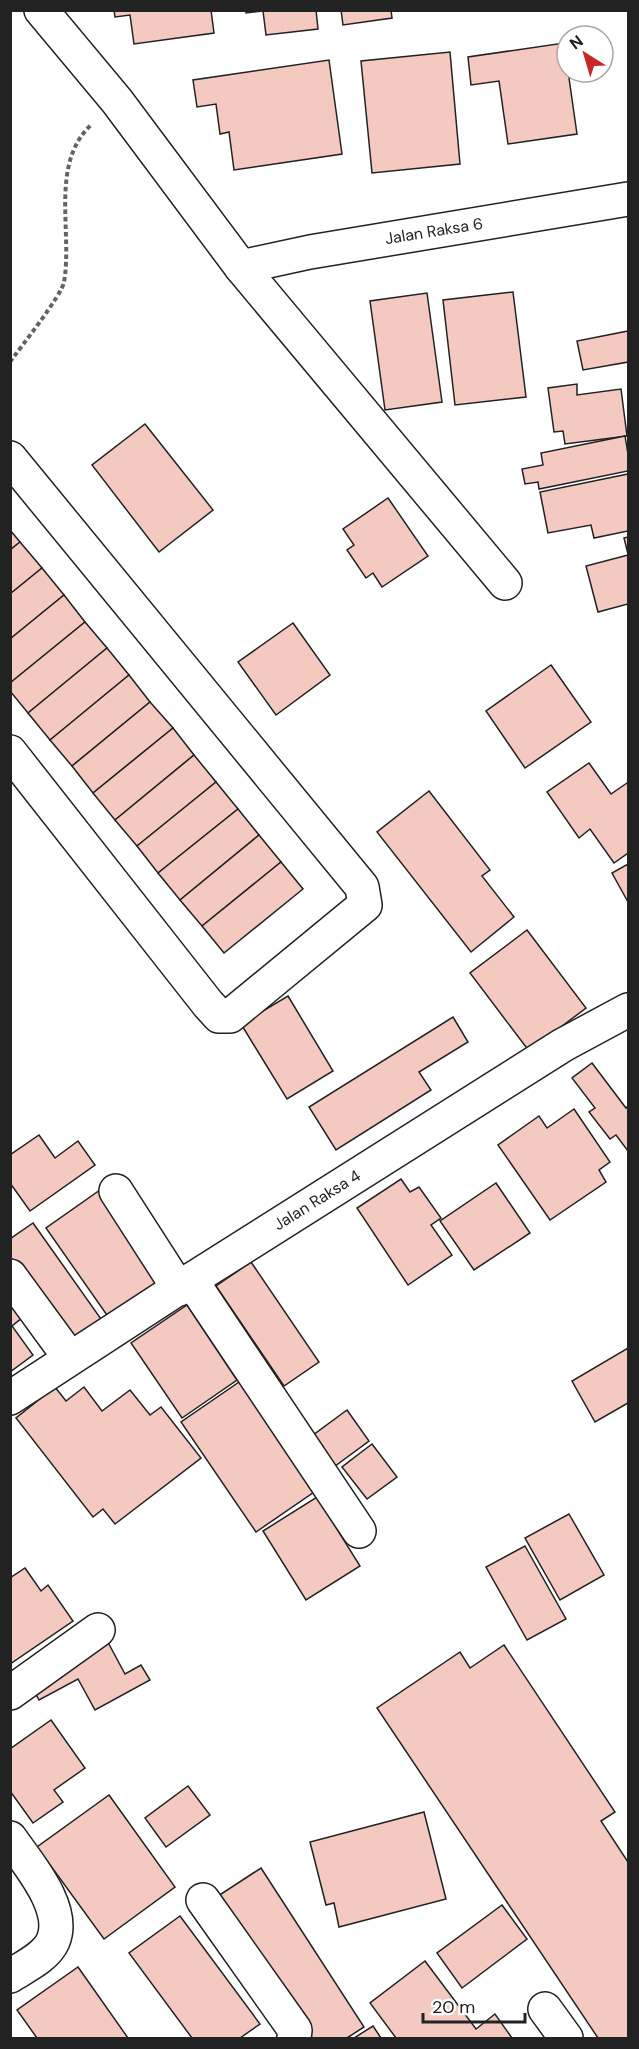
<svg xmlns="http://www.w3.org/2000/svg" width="639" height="2049" font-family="'DM Sans',sans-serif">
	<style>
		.building { fill: #f3c9c0; stroke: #222; stroke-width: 1.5 }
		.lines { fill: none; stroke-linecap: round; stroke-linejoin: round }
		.minor-casing { stroke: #222; stroke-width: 36 }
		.path { stroke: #646464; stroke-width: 4; stroke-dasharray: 4.5 3; stroke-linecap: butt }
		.minor { stroke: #fff; stroke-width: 33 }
		.labels { text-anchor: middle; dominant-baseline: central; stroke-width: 4.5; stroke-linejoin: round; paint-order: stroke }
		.street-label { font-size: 16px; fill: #222; stroke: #fff }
	</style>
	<rect width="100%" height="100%" fill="#fff"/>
	<g class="building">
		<polygon points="114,10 211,10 214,33 134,44 130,15 115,17"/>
		<polygon points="246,10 316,10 318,29 266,35 263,11 246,13"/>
		<polygon points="341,10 391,10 392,18 343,25"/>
		<polygon points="564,43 577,134 508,144 499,81 471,85 468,57"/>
		<polygon points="450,52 460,164 372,173 361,61"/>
		<polygon points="329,60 342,154 234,170 229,132 220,134 216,104 197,107 193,80"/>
		<polygon points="513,292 526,397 455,405 443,300"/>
		<polygon points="427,293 442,402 385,410 370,301"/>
		<polygon points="628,331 628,362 583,370 577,341"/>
		<polygon points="577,384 577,395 621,389 627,436 565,444 563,431 554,432 548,388"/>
		<polygon points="145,424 213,510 159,552 92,465"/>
		<polygon points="625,436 628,454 628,471 539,489 538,482 525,484 522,469 543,465 541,453"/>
		<polygon points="628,474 628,531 594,538 591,525 548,533 540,492"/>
		<polygon points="388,498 428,556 382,587 373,573 366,578 347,550 354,545 343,529"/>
		<polygon points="10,530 20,542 10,550"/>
		<polygon points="628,537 628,554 624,538"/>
		<polygon points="20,542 42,568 10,594 10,550"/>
		<polygon points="628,555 628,604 598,612 586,566"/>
		<polygon points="42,568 64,595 10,639 10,594"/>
		<polygon points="64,595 85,622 10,683 10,639"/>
		<polygon points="85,622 107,648 28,713 10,691 10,683"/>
		<polygon points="293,623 330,675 276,715 238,662"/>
		<polygon points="107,648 129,675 50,740 28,713"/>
		<polygon points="551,665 591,722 525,768 486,711"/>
		<polygon points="129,675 150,702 72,766 50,740"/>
		<polygon points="150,702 173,728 93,793 72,766"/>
		<polygon points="173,728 194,755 115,820 93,793"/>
		<polygon points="194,755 216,782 137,846 115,820"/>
		<polygon points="589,763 611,794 627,783 628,785 628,853 614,863 590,829 579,838 547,792"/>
		<polygon points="216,782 238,809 158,873 137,846"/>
		<polygon points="429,791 490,870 482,876 514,917 471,952 377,832"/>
		<polygon points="238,809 259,835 180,900 158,873"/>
		<polygon points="259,835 281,862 202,926 180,900"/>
		<polygon points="281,862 303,889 224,953 202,926"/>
		<polygon points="628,864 628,902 612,873"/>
		<polygon points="527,930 586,1008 529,1051 470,973"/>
		<polygon points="288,996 333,1071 287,1099 241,1024"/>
		<polygon points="453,1017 468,1042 419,1072 431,1090 336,1150 309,1107"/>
		<polygon points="592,1063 626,1108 628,1106 628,1151 616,1135 610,1139 589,1112 595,1108 572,1078"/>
		<polygon points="574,1109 610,1162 599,1170 606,1182 550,1220 498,1145 539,1116 547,1128"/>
		<polygon points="39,1135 55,1158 78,1141 95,1165 30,1211 10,1183 10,1155"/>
		<polygon points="401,1179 410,1192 419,1187 441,1218 431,1225 452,1255 408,1285 357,1208"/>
		<polygon points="496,1183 530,1233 474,1270 440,1221"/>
		<polygon points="100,1190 163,1280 109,1318 46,1228"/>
		<polygon points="33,1223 101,1319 67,1343 10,1263 10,1239"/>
		<polygon points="251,1262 319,1362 284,1386 216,1286"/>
		<polygon points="10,1292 27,1314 12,1326 33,1355 10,1372"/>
		<polygon points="187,1305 237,1380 182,1418 131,1343"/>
		<polygon points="628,1348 628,1403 595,1422 572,1381"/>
		<polygon points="242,1380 317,1490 256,1532 181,1422"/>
		<polygon points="55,1387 66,1401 84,1387 102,1411 130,1390 150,1415 161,1407 201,1458 115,1524 103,1509 93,1517 16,1418"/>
		<polygon points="347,1410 369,1441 327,1472 305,1441"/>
		<polygon points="372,1444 397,1477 367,1499 342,1467"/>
		<polygon points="317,1497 360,1566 306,1600 263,1531"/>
		<polygon points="569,1514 604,1575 560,1600 525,1538"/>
		<polygon points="525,1546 566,1619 527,1640 486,1567"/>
		<polygon points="25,1568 41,1591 48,1585 73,1621 10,1664 10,1578"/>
		<polygon points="103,1633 125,1674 141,1665 150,1680 95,1710 78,1679 39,1700 25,1674"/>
		<polygon points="504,1645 615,1812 601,1821 628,1862 628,2038 598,2038 377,1708 460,1652 470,1668"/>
		<polygon points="51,1720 85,1768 54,1790 63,1802 33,1823 10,1791 10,1749"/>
		<polygon points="188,1786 210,1815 166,1847 145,1818"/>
		<polygon points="109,1795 175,1887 104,1939 37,1847"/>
		<polygon points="424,1812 446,1899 339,1927 334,1903 326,1905 310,1842"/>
		<polygon points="261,1868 364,2027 347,2038 311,2038 218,1896"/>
		<polygon points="502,1905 527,1939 462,1988 437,1953"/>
		<polygon points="180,1916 260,2024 240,2038 192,2038 129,1953"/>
		<polygon points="425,1961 476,2029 495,2014 512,2038 396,2038 370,2003"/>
		<polygon points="78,1967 128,2038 37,2038 17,2010"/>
		<polygon points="373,2026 381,2038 354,2038"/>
	</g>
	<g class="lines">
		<defs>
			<g id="minor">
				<polyline points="41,10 117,101 241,267 505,583"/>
				<polyline points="241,267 310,252 628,199"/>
				<polyline points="10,458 362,887 365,905 230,1016 219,1016 208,1004 10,752"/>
				<polyline points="116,1191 179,1289"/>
				<polyline points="10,1276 70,1358"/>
				<polyline points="191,1280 359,1531"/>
				<polyline points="10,1398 191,1280 563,1045 628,1010"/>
				<polyline points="10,1693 98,1630"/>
				<path d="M10 1838C28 1864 67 1908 53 1941 46 1957 24 1967 10 1976"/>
				<polyline points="203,1900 295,2030 294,2038"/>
				<polyline points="545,2009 566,2038"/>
			</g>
		</defs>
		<use href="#minor" class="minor-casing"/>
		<path class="path" d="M10 362C20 348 62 295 64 282 73 232 49 163 92 124"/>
		<use href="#minor" class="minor"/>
	</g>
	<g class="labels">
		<g class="street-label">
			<text transform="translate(434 231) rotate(-9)">Jalan Raksa 6</text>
			<text transform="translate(317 1200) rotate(-32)">Jalan Raksa 4</text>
		</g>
	</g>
	<rect width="639" height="2049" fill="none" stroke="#222222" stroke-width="24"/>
	<g transform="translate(585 54) rotate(323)"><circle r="28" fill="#ffffff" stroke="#a7a7a7" stroke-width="1.5"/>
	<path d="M0-4.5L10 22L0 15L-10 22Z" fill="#c62828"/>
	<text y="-9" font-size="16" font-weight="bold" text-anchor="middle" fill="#222222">N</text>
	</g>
	<path d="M423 2013v9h102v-9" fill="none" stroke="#222222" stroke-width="3"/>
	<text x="432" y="2013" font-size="18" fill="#222222" stroke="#ffffff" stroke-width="4.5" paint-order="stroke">20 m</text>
</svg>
